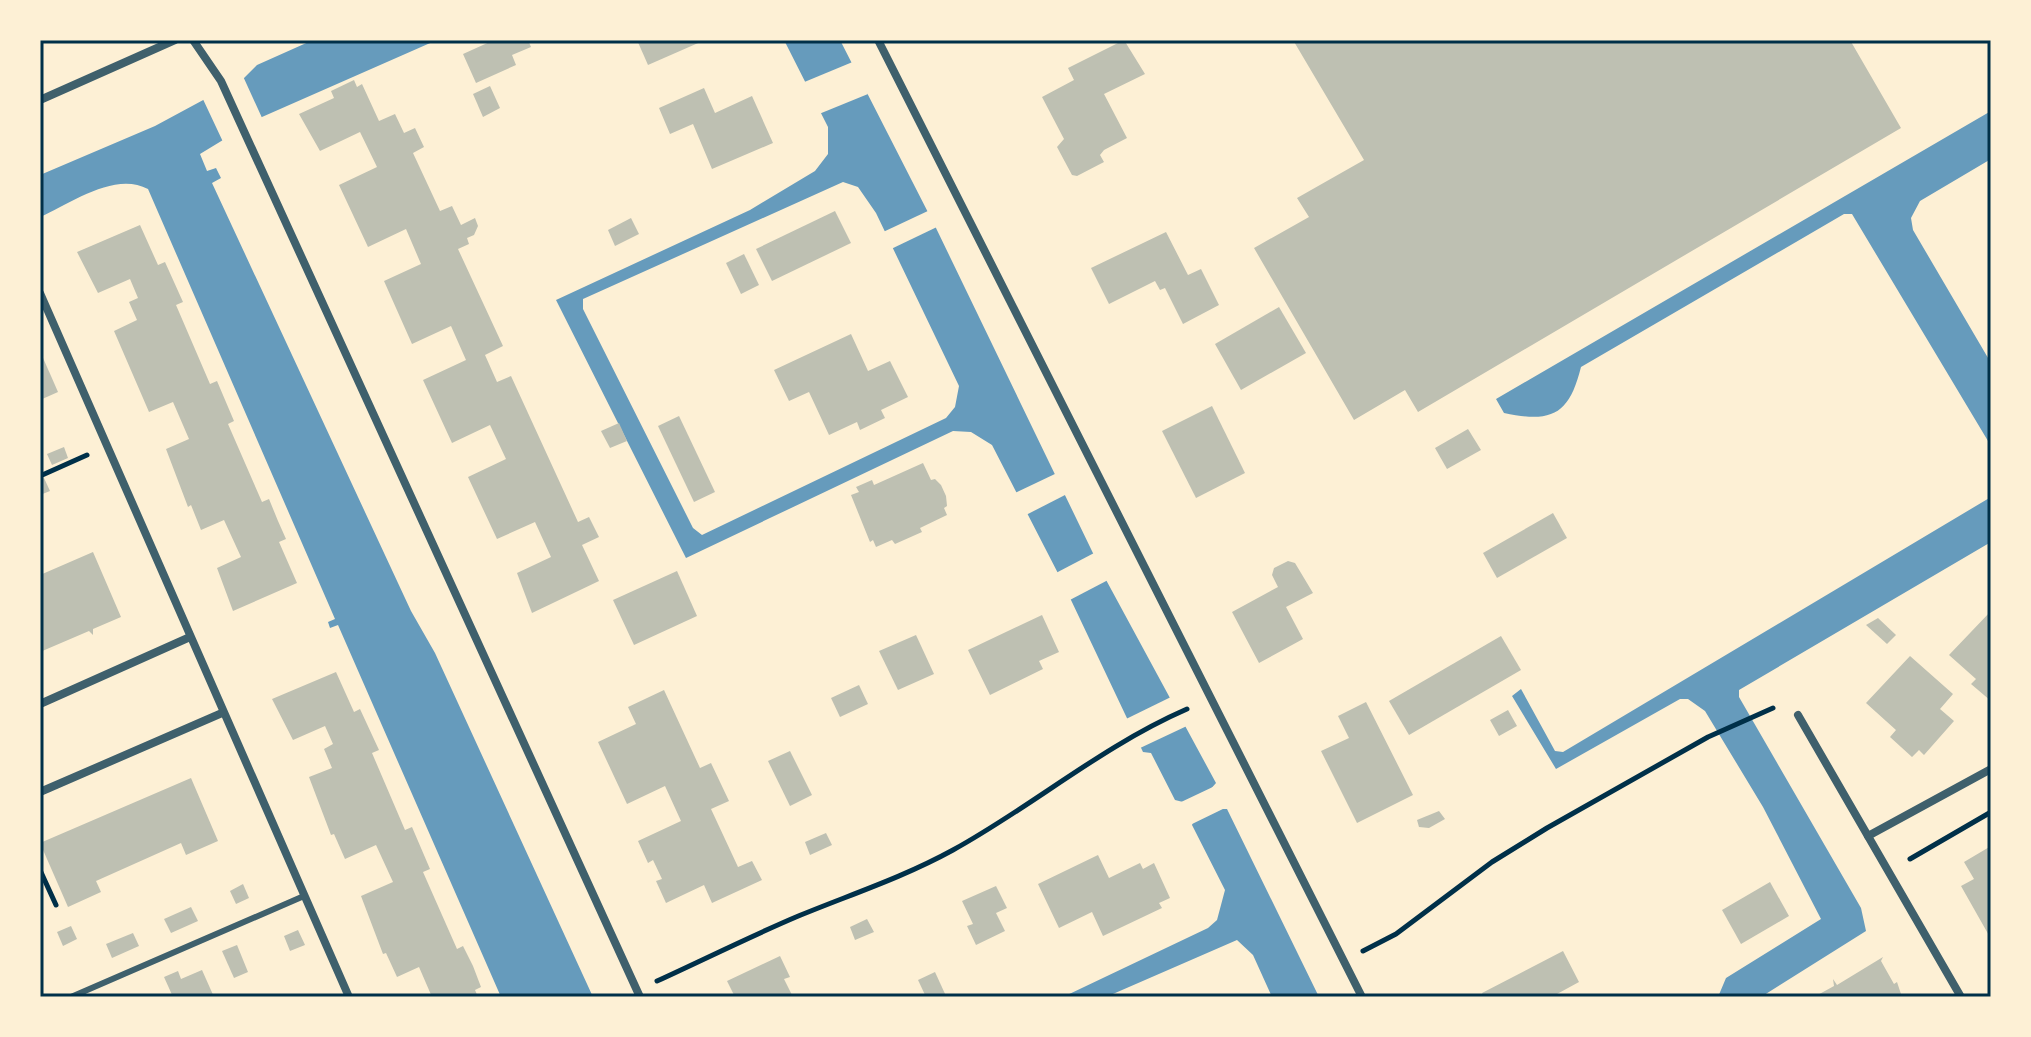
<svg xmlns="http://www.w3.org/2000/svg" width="2031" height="1037" font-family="'Space Grotesk',sans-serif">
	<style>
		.water { fill: #669bbc; fill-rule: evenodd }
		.pier { fill: #fdf0d5 }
		.building { fill: #bec0b2 }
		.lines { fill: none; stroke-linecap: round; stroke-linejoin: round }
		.path { stroke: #003049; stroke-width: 5 }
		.service { stroke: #3f606c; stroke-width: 6 }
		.minor { stroke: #3f606c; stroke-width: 8 }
		.neatline { fill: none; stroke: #003049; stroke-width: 3 }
	</style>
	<rect width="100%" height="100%" fill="#fdf0d5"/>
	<g class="water">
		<path d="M313 40H437L221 135 223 140 200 154 207 171 216 168 221 178 212 183 411 611 435 653 593 997H501L338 625 330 628 328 622 335 619 148 189C115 171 71 203 40 217V175L155 126 244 78 257 65Z"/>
		<path d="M784 40H840L936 228 1105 578 1216 783 1209 791 1217 809H1227L1319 997H1272L1253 955 1237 940 1106 997H1063L1208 928 1217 920 1225 890 1192 825 1194 819 1187 803 1175 800 1151 753 1143 752 1062 581 992 445 971 432 953 431 686 558 556 300 750 210 815 171 828 154V127ZM843 182 858 187 876 213 959 386 955 407 946 418 702 535 693 528 583 309V299Z"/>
		<path d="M1991 111V159L1920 201 1911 218 1913 230 1991 363V446L1852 214H1844L1581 367C1569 415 1552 423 1504 413L1496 399Z"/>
		<polygon points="1991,497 1991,542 1739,690 1739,697 1861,908 1866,931 1761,997 1718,997 1726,978 1821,919 1763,807 1705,711 1688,699 1680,699 1556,769 1512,696 1521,689 1555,751 1563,752"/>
	</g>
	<g class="pier">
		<polygon points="855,61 868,94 819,114 802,83"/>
		<polygon points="242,74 263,120 226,137 224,144 201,95"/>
		<polygon points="930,210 939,226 889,250 881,233"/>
		<polygon points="1057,473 1067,494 1024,516 1013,494"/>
		<polygon points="1096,552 1110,579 1066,602 1054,574"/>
		<polygon points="1173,696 1189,725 1138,749 1124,720"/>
		<polygon points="1217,785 1214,792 1220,805 1227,807 1190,825 1184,806 1179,803"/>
	</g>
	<g class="building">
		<polygon points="494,40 528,40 531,47 512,55 516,65 476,83 463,54"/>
		<polygon points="637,40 705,40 648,65"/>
		<polygon points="1124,40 1145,74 1104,94 1127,138 1104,150 1100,155 1104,162 1077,176 1072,175 1057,147 1064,139 1042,97 1074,80 1068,68"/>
		<polygon points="1293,40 1850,40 1901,128 1418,412 1405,390 1354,420 1254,248 1309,217 1297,198 1364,160"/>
		<polygon points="354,80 357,87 362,84 379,121 395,114 404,133 415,128 424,147 413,153 440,211 452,206 461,225 475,218 478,226 474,235 467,238 469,244 458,249 503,346 485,355 497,382 511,376 578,522 589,517 599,537 582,545 599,581 532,613 517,573 551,557 535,522 497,539 468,477 506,459 490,425 452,443 423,380 466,360 451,326 412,344 384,281 421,264 406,229 368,247 339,185 377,167 360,132 320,151 299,114 334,98 331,91"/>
		<polygon points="490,86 500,108 483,117 473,94"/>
		<polygon points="704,88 715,113 752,96 773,143 712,169 693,124 670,134 659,108"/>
		<polygon points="835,211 851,243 772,281 756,249"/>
		<polygon points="631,218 639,234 615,246 608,230"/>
		<polygon points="140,225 158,265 165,262 183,302 176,305 210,384 217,381 234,421 228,424 262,502 269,499 278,521 286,539 279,542 297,583 233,611 217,568 241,557 224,520 201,530 191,505 188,507 166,449 189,439 173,402 149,412 114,331 137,320 129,302 138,298 130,279 98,293 77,252"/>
		<polygon points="1166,232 1188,275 1201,269 1219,305 1183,324 1165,288 1160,290 1155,281 1109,304 1091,268"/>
		<polygon points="744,254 759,285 741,294 726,263"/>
		<polygon points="1279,307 1306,353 1241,390 1215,344"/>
		<polygon points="851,334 868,371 890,361 908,397 881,410 885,418 860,430 857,422 829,435 809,392 789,401 774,370"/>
		<polygon points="40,351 58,392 40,400"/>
		<polygon points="1212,406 1245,473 1196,498 1162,431"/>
		<polygon points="679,416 715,492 694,502 658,426"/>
		<polygon points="619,423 627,441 610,448 601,431"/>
		<polygon points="1468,429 1481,450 1447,469 1435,448"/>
		<polygon points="64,447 68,458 52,465 47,454"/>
		<polygon points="923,463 931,480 935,479 941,485 946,496 947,506 944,508 947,515 920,528 922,532 895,544 892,540 876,547 873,540 870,542 851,495 859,492 856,487 872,480 874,485"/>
		<polygon points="44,478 50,491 40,495 40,480"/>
		<polygon points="1553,513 1567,538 1497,578 1483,553"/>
		<polygon points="93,552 121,617 93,629 93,635 89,631 40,652 40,575"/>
		<polygon points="1288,561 1295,563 1313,593 1286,607 1303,639 1259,663 1232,612 1278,587 1272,575 1274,568"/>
		<polygon points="677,571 697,616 634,645 613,600"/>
		<polygon points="1991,611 1991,701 1971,684 1976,679 1949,655"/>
		<polygon points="1042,615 1059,652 1039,661 1043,669 990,695 968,650"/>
		<polygon points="1878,618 1896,635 1887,644 1866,625"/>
		<polygon points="916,635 934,674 898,690 879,651"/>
		<polygon points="1501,636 1521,670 1409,735 1389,701"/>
		<polygon points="1910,656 1953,694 1940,709 1954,721 1924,755 1919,750 1912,757 1890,737 1896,730 1866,703"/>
		<polygon points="336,672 354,712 360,709 379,750 372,753 405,830 412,827 430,869 423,872 457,949 463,946 473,966 481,987 475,990 478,997 432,997 419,967 397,977 386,953 383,954 361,896 393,882 376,845 345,859 334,834 331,835 309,777 332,768 324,749 333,744 325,726 293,740 272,699"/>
		<polygon points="859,685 868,704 840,717 831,698"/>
		<polygon points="664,690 700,768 711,763 729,801 711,809 738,867 752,861 762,880 712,903 704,885 666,903 656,881 662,879 653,860 648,863 638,841 681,821 665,786 627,804 598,742 636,724 628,707"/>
		<polygon points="1366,702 1413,795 1357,823 1321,751 1349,738 1338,716"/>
		<polygon points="1508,710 1517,726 1499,736 1490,720"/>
		<polygon points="790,751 812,795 790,806 768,761"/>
		<polygon points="191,778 218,841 186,855 181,843 96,881 101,892 68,907 40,843"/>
		<polygon points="1439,811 1445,819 1429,828 1419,827 1417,820"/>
		<polygon points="826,833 832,845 810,855 805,842"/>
		<polygon points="1991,846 1991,939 1961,886 1974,879 1964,862"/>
		<polygon points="1098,855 1109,878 1140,863 1143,869 1154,863 1170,898 1159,903 1162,908 1103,936 1092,912 1059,928 1038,884"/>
		<polygon points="1770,882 1789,916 1741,944 1722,910"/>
		<polygon points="243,884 249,898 236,904 230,891"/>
		<polygon points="996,886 1007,908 996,913 1005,931 976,945 967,926 973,924 962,901"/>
		<polygon points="191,907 198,921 171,933 164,919"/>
		<polygon points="867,919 874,932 855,940 850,927"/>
		<polygon points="71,926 77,939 63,946 57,932"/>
		<polygon points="298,930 305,945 290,951 284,936"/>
		<polygon points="133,933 139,946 112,958 106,944"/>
		<polygon points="237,945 248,972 234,978 222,951"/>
		<polygon points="1563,951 1579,982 1557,994 1559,997 1484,997 1482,993"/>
		<polygon points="780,956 790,977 784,979 793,997 735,997 727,981"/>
		<polygon points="1883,957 1881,961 1894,984 1897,982 1902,997 1814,997 1834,986 1833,979 1837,985"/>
		<polygon points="202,970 214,997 173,997 164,977 178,971 181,979"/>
		<polygon points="935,972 946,996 926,997 918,980"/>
	</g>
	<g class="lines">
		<g class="path">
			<polyline points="40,476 87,455"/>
			<polyline points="1910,859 1991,812"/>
			<polyline points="40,870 56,905"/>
			<polyline points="1363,951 1396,934 1492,862 1547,828 1708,737 1773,708"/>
			<path d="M657 981C703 960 749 937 796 917 849 895 902 878 953 850 1033 806 1102 746 1187 709"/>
		</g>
		<polyline class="service" points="71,997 304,896"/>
		<g class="minor">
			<polyline points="193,40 221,81 640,997"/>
			<polyline points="878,40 1362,997"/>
			<polyline points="40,100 175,40"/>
			<polyline points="40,293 349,997"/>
			<polyline points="40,704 190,637"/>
			<polyline points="1798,715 1961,997"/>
			<polyline points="40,792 222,713"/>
			<polyline points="1868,836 1991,769"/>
		</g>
	</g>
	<rect width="2031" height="1037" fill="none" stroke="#fdf0d5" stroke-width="84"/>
	<rect x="42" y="42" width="1947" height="953" class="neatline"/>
</svg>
